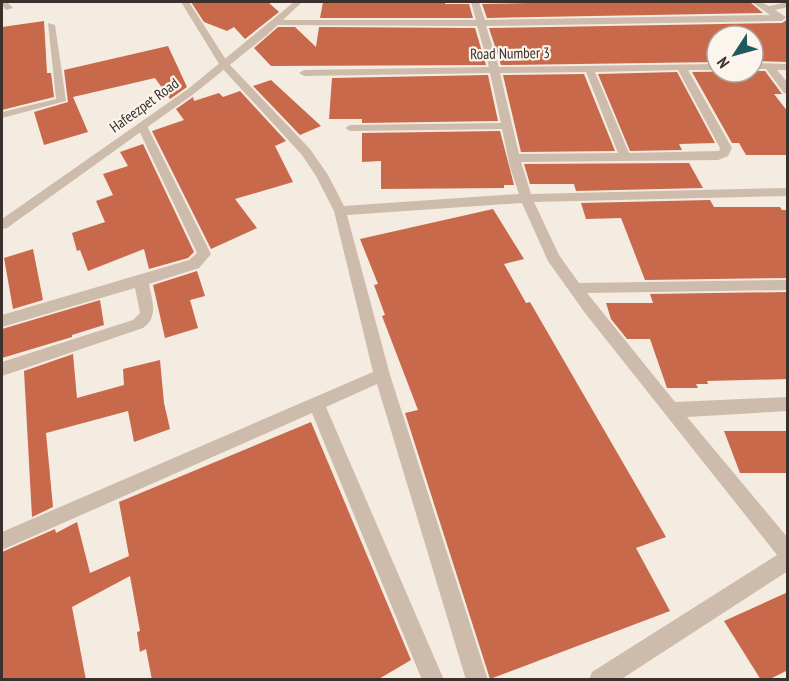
<svg xmlns="http://www.w3.org/2000/svg" width="789" height="681" font-family="'PT Sans Narrow',sans-serif">
	<style>
		.building { fill: #c8694b }
		.lines { fill: none; stroke-linecap: round; stroke-linejoin: round }
		.minor { fill: #cdbbac; fill-rule: evenodd }
		.tertiary { fill: #cdbbac; fill-rule: evenodd }
		.labels { text-anchor: middle; dominant-baseline: central; stroke-width: 4.5; stroke-linejoin: round; paint-order: stroke }
		.far-street-label { font-size: 15px; fill: #3b302b; stroke: #fbf5ee }
	</style>
	<rect width="100%" height="100%" fill="#f4ebe1"/>
	<g class="building">
		<polygon points="191,2 268,2 279,12 245,39 234,27 227,31 204,22"/>
		<polygon points="323,2 445,2 445,4 469,4 473,18 320,18"/>
		<polygon points="577,2 750,2 763,13 487,18 482,4"/>
		<polygon points="788,19 788,62 753,61 753,36 717,36 717,62 501,65 489,28 782,23"/>
		<polygon points="44,21 47,73 51,73 54,97 2,110 2,27"/>
		<polygon points="278,27 295,27 316,47 319,27 475,28 486,65 271,66 254,48"/>
		<polygon points="168,46 187,87 170,99 155,78 73,97 88,132 44,145 34,112 68,102 64,70"/>
		<polygon points="765,71 782,94 774,94 788,112 788,155 746,155 739,143 732,143 692,72"/>
		<polygon points="677,72 715,143 679,144 682,150 630,151 598,74"/>
		<polygon points="584,74 615,151 521,152 503,75"/>
		<polygon points="488,75 498,121 362,123 362,119 329,119 332,78"/>
		<polygon points="271,80 321,126 300,135 253,86"/>
		<polygon points="240,91 286,141 275,146 293,182 235,199 257,228 211,249 152,131 184,120 176,109 193,97 194,101 219,93 223,97"/>
		<polygon points="500,131 514,185 504,185 504,188 381,189 381,161 362,162 362,133"/>
		<polygon points="143,144 194,252 188,258 149,269 144,249 88,271 80,250 77,251 72,233 105,222 96,201 113,195 103,174 128,166 120,152"/>
		<polygon points="689,163 703,188 576,191 574,184 530,184 524,164"/>
		<polygon points="710,200 714,207 780,207 782,210 788,210 788,278 645,280 621,218 586,219 581,203"/>
		<polygon points="493,209 524,259 504,264 526,303 530,302 666,537 636,548 670,611 490,679 405,413 418,410 382,316 385,315 374,285 378,284 360,239"/>
		<polygon points="33,249 43,300 13,309 4,258"/>
		<polygon points="197,271 205,296 190,300 198,328 165,338 153,285"/>
		<polygon points="788,292 788,379 707,381 708,384 696,384 698,388 667,388 650,339 627,339 611,319 606,303 653,303 650,294"/>
		<polygon points="100,300 104,325 72,335 72,337 2,358 2,329"/>
		<polygon points="73,354 77,398 124,385 123,369 160,360 164,403 170,429 134,442 128,411 46,433 53,507 32,517 24,371"/>
		<polygon points="311,422 411,660 377,680 152,680 146,649 140,652 137,632 140,631 130,576 72,607 86,680 2,680 2,552 55,529 56,533 77,522 90,573 129,556 119,502"/>
		<polygon points="724,431 788,431 788,473 740,473"/>
		<polygon points="788,592 788,670 768,680 761,680 724,621"/>
	</g>
	<g class="lines">
		<g class="minor">
			<polygon points="2,2 7,2 13,8 6,10 2,5"/>
			<path d="M181 2H189L228 63 310 149 328 175 344 206 519 194 510 167 502 129 350 131 345 128 350 125 501 123 490 73 304 76 299 73 304 70 489 67 477 26 276 25 273 24V20H476L471 2H479L485 20 770 15 752 2H761L769 6 788 2V7L775 10 786 17 782 21 486 26 499 67 717 64V70H688L732 148 728 156 718 160 521 162 531 194 788 188V196L534 202 559 255 579 283 788 280V290L587 293 675 402 788 397V411L687 417 788 538V571L620 680H589L592 672 777 555 585 313 548 261 522 203 347 215 390 375 488 680H466L377 384 326 407 444 680H422L312 413 2 550V532L373 372 334 211 316 176 302 155 221 67ZM678 70 720 148 719 151 629 153 595 72ZM586 72 618 153 519 154 500 73Z"/>
			<polygon points="48,23 55,25 66,101 2,118 2,112 56,99"/>
			<polygon points="753,63 788,64 788,70 777,70 788,83 788,94 784,93 766,69 753,69"/>
			<path d="M142 123 147 126 211 254 199 268 149 284C152 301 159 317 143 328L2 376V362L133 320 140 313 135 288 2 327V315L189 260 197 253 137 126Z"/>
		</g>
		<polygon class="tertiary" points="294,2 302,2 267,35 195,93 7,228 2,229 2,219 188,89"/>
	</g>
	<g class="labels">
		<g class="far-street-label">
			<text transform="translate(510 53) rotate(-1)">Road Number 3</text>
			<text transform="translate(144 105) rotate(-36)">Hafeezpet Road</text>
		</g>
	</g>
	<rect width="789" height="681" fill="none" stroke="#3b302b" stroke-width="6"/>
	<g transform="translate(735 54) rotate(234)"><circle r="28" fill="#fbf5ee" stroke="#aea6a0" stroke-width="1.5"/>
	<path d="M0-4.5L10 22L0 15L-10 22Z" fill="#1f5a5e"/>
	<text y="-9" font-size="16" font-weight="bold" text-anchor="middle" fill="#3b302b">N</text>
	</g>
</svg>
